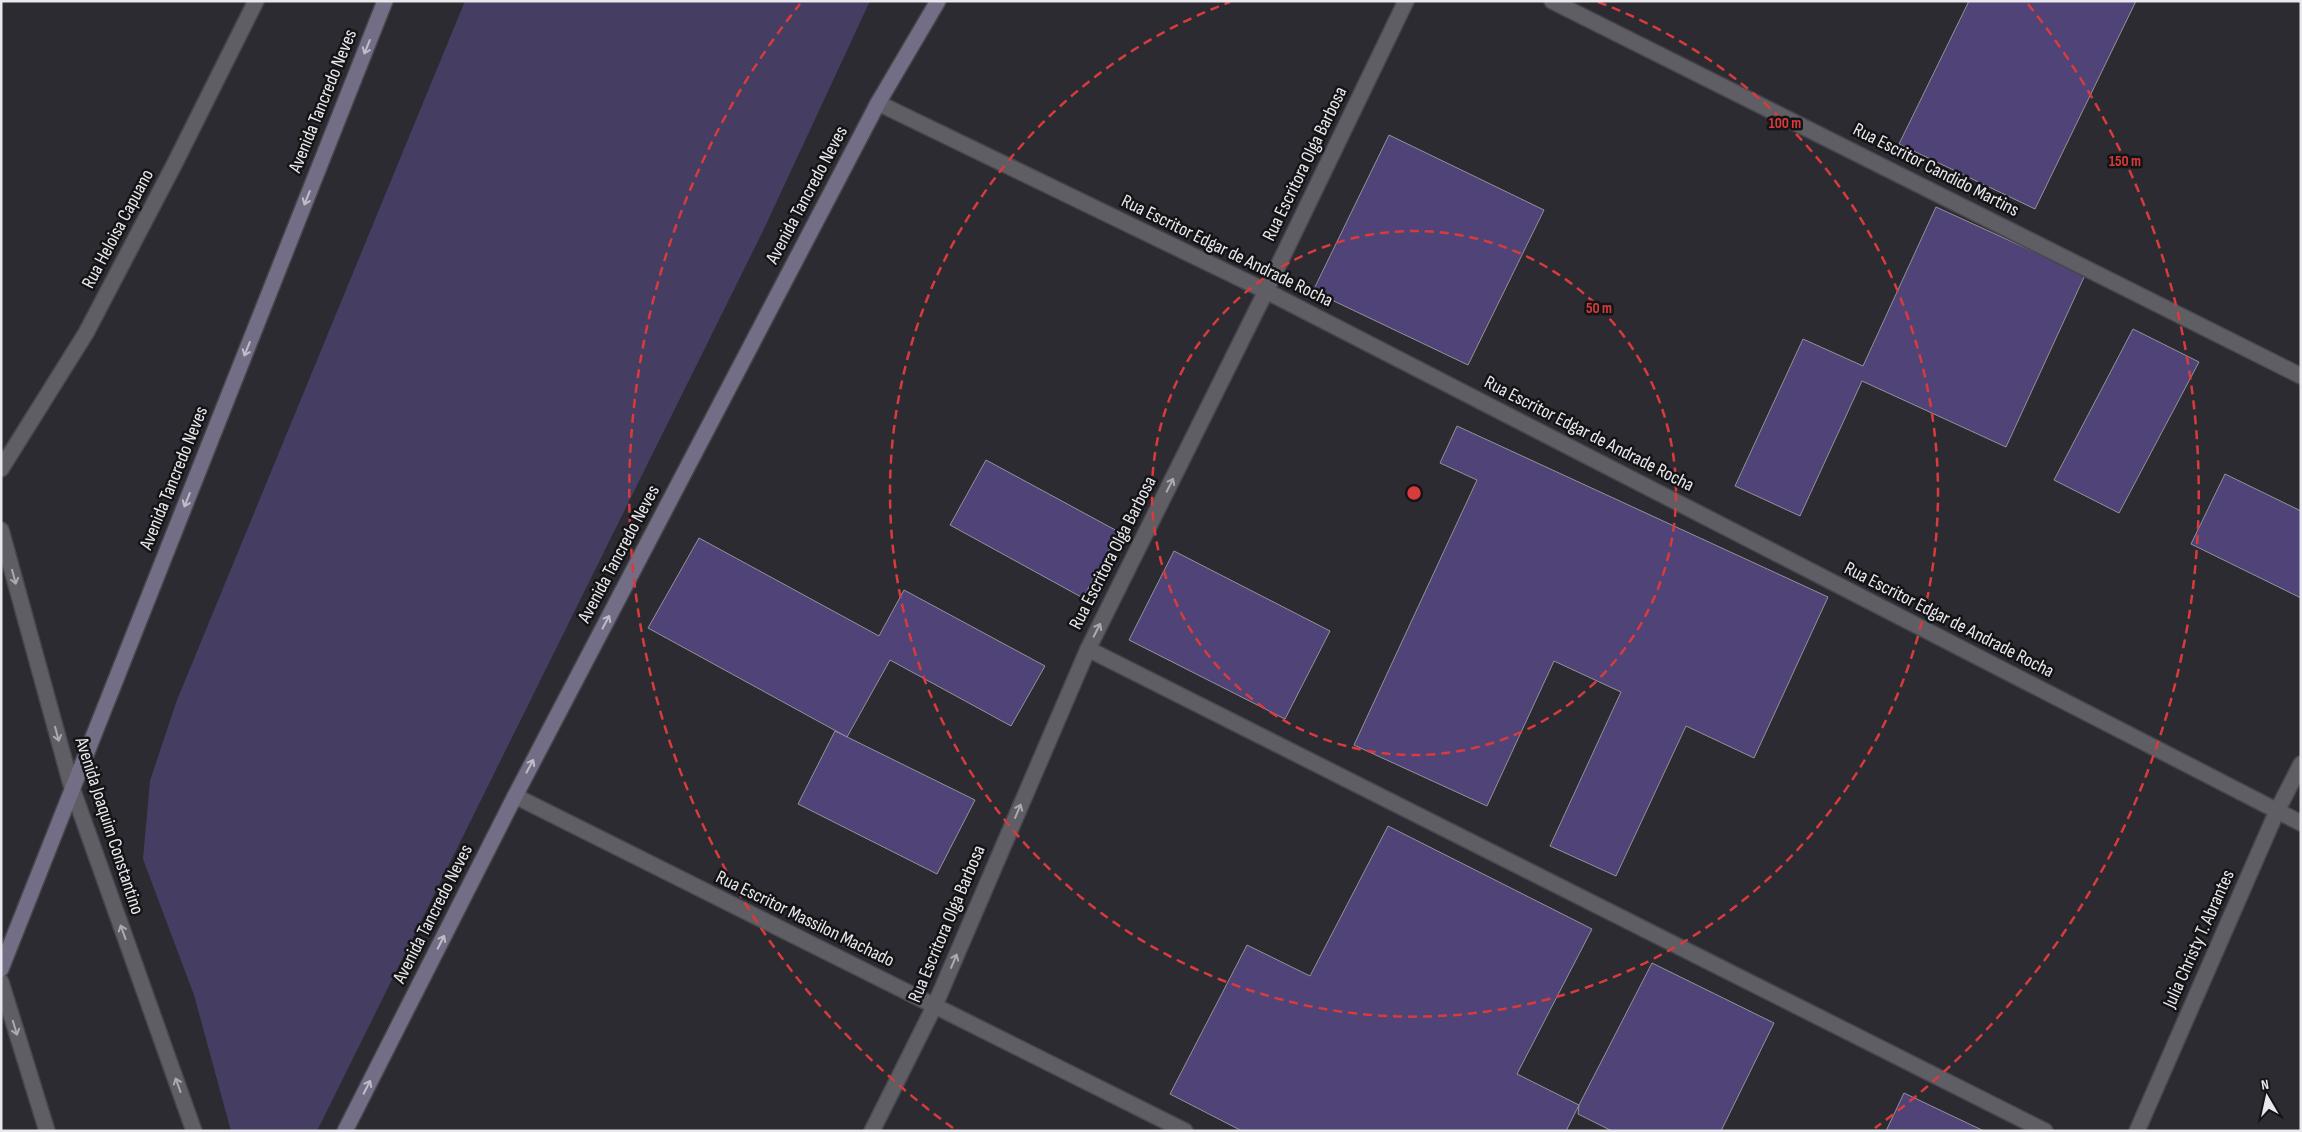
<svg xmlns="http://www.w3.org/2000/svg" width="2302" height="1132" font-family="'Sofia Sans Condensed',sans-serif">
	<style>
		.green { fill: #453d62 }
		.building { fill: #504378; stroke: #94929a }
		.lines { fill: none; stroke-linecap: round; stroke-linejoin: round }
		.street-casing { stroke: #47464c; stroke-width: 18 }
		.secondary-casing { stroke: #47464c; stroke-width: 18 }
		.street { stroke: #5f5e65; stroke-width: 15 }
		.secondary { stroke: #736e86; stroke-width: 15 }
		.oneway { stroke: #c0bdc8 }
		.oneway2 { stroke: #abaaaf }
		.ring { fill: none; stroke: #d83b3c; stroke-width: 2.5; stroke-dasharray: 9 6 }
		.labels { text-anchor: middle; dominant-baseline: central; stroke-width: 5; stroke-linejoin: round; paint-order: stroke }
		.street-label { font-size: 19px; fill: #e9e8ec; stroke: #141417 }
		.centre { fill: #d83b3c; stroke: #141417; stroke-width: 2.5 }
		.ring-label { font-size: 15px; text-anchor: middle; font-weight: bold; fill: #d83b3c; stroke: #141417; stroke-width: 5; stroke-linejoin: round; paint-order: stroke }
	</style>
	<rect width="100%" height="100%" fill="#2c2b31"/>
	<polygon class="green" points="465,1 870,1 763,231 317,1131 231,1131 194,995 143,859 150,781 177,700"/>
	<g class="building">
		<polygon points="1969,1 2136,1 2035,209 1899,144"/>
		<polygon points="1389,135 1544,210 1468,365 1313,291"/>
		<polygon points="1936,207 2085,275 2006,447 1862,381 1800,516 1735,486 1803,339 1863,366"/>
		<polygon points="2133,329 2199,362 2119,513 2054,480"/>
		<polygon points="1457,426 1828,597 1754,758 1686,726 1616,876 1550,846 1621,692 1554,661 1487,806 1354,745 1477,480 1440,463"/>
		<polygon points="986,460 1119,532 1083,598 950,525"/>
		<polygon points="2225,474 2301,511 2301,598 2191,544"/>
		<polygon points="699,538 879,636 904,590 1045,666 1011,726 890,660 847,737 648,628"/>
		<polygon points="1174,551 1330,631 1285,719 1129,640"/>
		<polygon points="835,731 975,800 937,874 798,804"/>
		<polygon points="1388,826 1592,929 1517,1074 1579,1105 1566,1131 1242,1131 1170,1094 1247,945 1310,976"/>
		<polygon points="1652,963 1774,1023 1721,1131 1612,1131 1578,1114 1579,1105"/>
		<polygon points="1904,1093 1984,1131 1886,1131"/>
	</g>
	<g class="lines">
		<defs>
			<g id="street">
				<polyline points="1552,1 2301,376"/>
				<polyline points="878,103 1266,291 2301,823"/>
				<polyline points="1,469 86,333 175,163 256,1"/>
				<polyline points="1,530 72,788 194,1131"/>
				<polyline points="1088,649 2045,1131"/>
				<polyline points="515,796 1185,1131"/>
				<polyline points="1,982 47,1131"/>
				<polyline points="872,1131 935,1005 1088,649 1266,291 1406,1"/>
				<polyline points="2137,1131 2277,811 2301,764"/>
			</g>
			<g id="secondary">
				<polyline points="1,969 385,1"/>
				<polyline points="345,1131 515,796 878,103 938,1"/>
			</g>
		</defs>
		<use href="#street" class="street-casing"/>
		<use href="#secondary" class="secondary-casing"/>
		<use href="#street" class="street"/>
		<use href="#secondary" class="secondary"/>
	</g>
	<defs><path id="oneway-shaft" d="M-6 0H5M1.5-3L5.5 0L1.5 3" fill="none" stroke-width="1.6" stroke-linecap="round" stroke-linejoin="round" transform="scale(1.25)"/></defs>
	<g class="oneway">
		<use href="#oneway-shaft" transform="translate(367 47) rotate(112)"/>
		<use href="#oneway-shaft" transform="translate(307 198) rotate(112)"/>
		<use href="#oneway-shaft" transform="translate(247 349) rotate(112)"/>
		<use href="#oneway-shaft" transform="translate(187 500) rotate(112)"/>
		<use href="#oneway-shaft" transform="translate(606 622) rotate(-62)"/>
		<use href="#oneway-shaft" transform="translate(530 766) rotate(-62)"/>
		<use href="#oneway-shaft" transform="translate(441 942) rotate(-63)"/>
		<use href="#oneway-shaft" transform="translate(367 1087) rotate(-63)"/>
	</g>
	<g class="oneway2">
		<use href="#oneway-shaft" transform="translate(1170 485) rotate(-63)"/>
		<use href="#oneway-shaft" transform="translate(14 577) rotate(75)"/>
		<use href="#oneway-shaft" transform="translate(1097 630) rotate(-63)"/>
		<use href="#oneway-shaft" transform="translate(57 734) rotate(75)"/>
		<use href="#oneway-shaft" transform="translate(1018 811) rotate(-67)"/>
		<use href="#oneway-shaft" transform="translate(123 932) rotate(-110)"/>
		<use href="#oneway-shaft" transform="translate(954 961) rotate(-67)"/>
		<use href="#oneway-shaft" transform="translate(15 1028) rotate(73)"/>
		<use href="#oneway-shaft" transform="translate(178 1085) rotate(-110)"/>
	</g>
	<g class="ring">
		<circle cx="1414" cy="493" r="262"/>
		<path d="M1598 2A524 524 0 1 1 1230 2"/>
		<path d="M953 1128A785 785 0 0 1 800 4M2028 4A785 785 0 0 1 1875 1128"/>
	</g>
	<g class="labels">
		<g class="street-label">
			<text transform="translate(323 101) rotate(-68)">Avenida Tancredo Neves</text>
			<text transform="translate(1305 164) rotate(-64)">Rua Escritora Olga Barbosa</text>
			<text transform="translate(1936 170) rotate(27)">Rua Escritor Candido Martins</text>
			<text transform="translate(807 195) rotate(-62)">Avenida Tancredo Neves</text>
			<text transform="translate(118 229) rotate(-62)">Rua Heloisa Capuano</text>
			<text transform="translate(1227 251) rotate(26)">Rua Escritor Edgar de Andrade Rocha</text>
			<text transform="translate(1589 434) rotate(27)">Rua Escritor Edgar de Andrade Rocha</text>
			<text transform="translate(174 478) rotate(-68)">Avenida Tancredo Neves</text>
			<text transform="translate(1113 553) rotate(-63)">Rua Escritora Olga Barbosa</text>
			<text transform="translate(619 554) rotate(-62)">Avenida Tancredo Neves</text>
			<text transform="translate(1949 620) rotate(27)">Rua Escritor Edgar de Andrade Rocha</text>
			<text transform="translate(109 826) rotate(72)">Avenida Joaquim Constantino</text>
			<text transform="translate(433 914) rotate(-63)">Avenida Tancredo Neves</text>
			<text transform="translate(805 919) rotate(26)">Rua Escritor Massilon Machado</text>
			<text transform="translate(947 924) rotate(-67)">Rua Escritora Olga Barbosa</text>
			<text transform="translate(2199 939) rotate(-66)">Julia Christy T. Abrantes</text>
		</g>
	</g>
	<circle cx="1414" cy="493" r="8" class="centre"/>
	<g class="ring-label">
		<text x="1785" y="128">100 m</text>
		<text x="2125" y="166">150 m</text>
		<text x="1599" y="313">50 m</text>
	</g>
	<rect width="2302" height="1132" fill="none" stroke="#e9e8ec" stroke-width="5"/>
	<g transform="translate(2267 1097) rotate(351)" stroke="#141417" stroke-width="4" paint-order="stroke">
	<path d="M0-4L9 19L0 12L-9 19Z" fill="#e9e8ec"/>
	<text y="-8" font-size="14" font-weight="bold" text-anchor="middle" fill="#e9e8ec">N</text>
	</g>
</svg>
